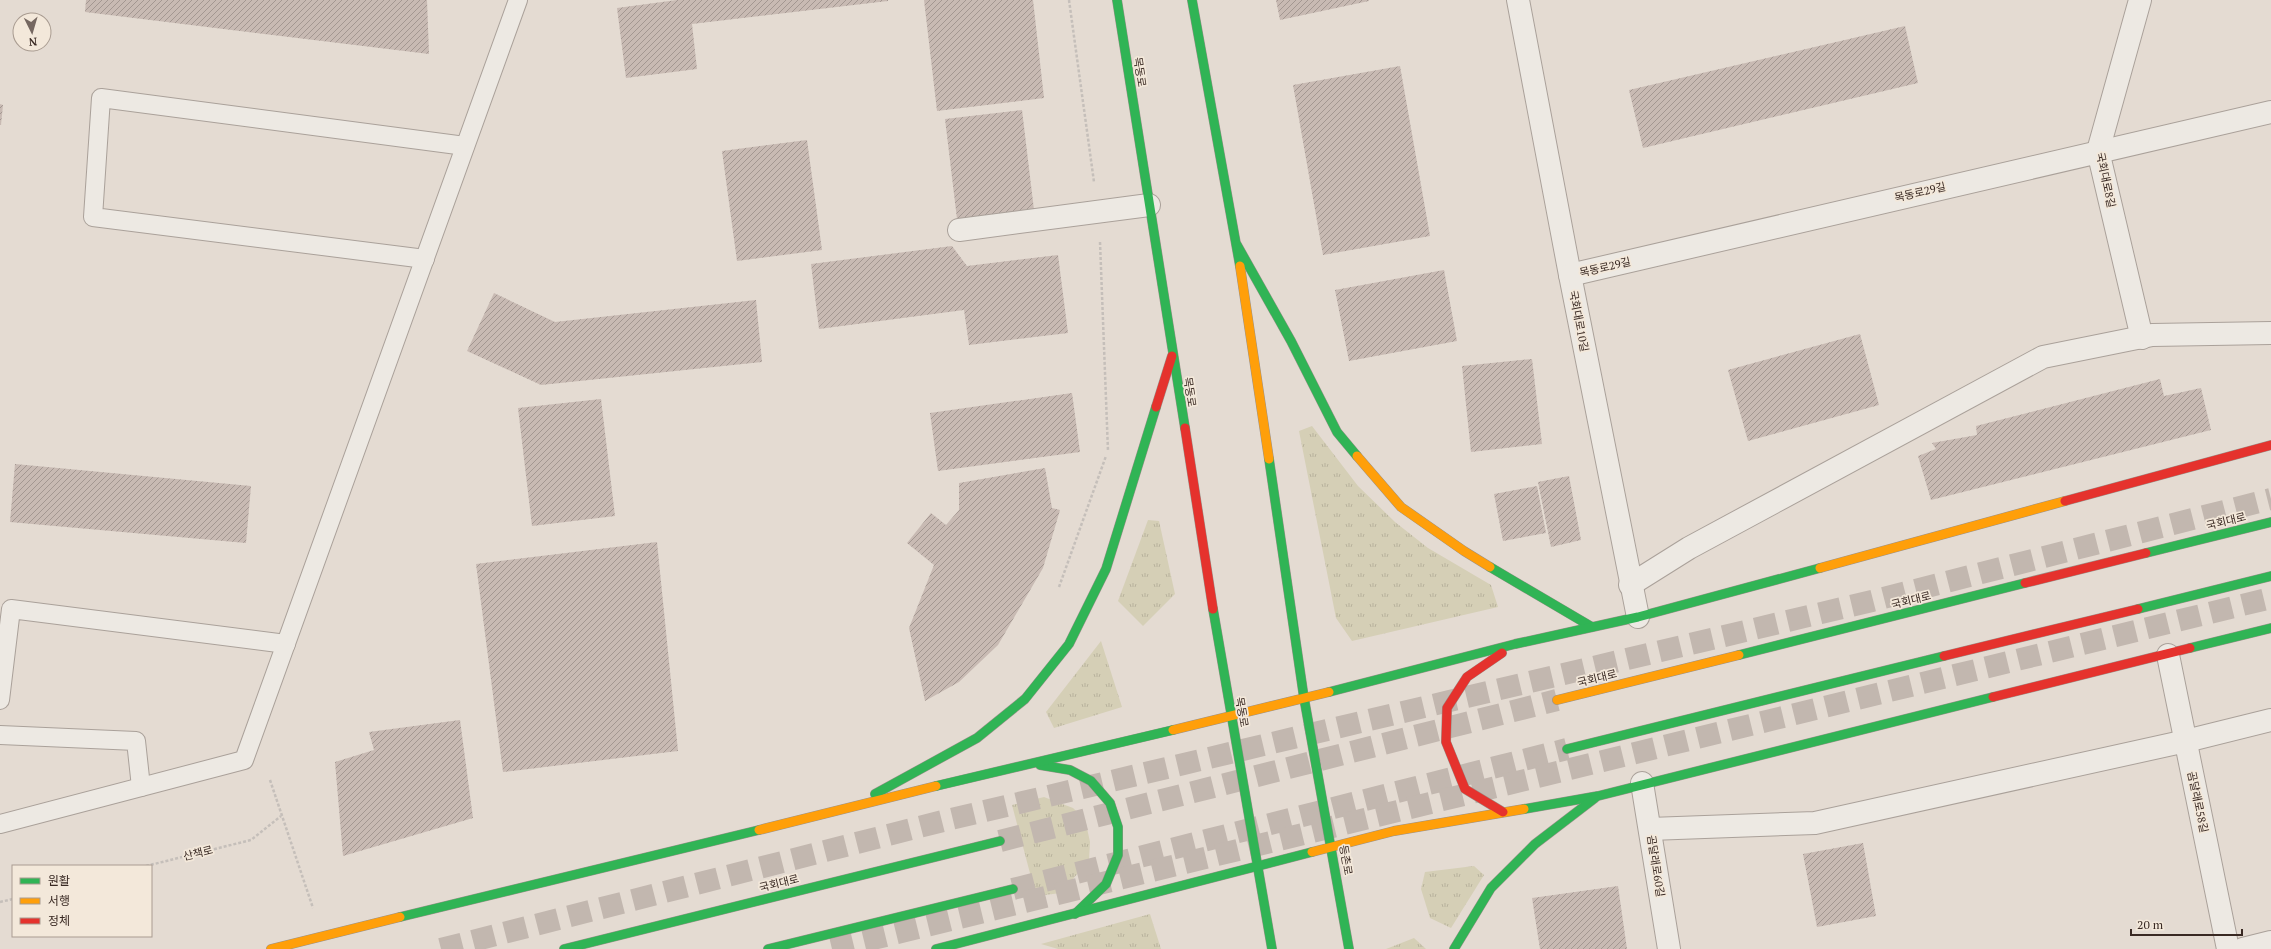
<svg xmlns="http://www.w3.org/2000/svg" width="2271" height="949" font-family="'PT Serif','Noto Sans KR',serif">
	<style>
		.grass { fill: url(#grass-tufts) }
		.building { fill: url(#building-hatch) }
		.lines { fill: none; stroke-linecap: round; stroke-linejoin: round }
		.primary-tunnel { stroke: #c2b7af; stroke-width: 22; stroke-dasharray: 22 11; stroke-linecap: butt }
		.highway-tunnel { stroke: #c2b7af; stroke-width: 22; stroke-dasharray: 22 11; stroke-linecap: butt }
		.lane-casing { stroke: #aaa19a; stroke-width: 20 }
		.street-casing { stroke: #aaa19a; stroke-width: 24 }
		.fast-casing { stroke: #9a918a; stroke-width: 10 }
		.slow-casing { stroke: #9a918a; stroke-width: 10 }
		.jam-casing { stroke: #9a918a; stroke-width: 10 }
		.path { stroke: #c5bfba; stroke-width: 2.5; stroke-dasharray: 3 2; stroke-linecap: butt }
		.lane { stroke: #ede9e3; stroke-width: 18 }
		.street { stroke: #ede9e3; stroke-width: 22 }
		.fast { stroke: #30b455; stroke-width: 9 }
		.slow { stroke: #ff9f0a; stroke-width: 9 }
		.jam { stroke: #e5322d; stroke-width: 9 }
		.labels { text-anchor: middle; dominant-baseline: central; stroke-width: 3.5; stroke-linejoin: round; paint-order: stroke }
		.street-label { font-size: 11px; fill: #392923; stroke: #f3e8da }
	</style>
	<defs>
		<pattern id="grass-tufts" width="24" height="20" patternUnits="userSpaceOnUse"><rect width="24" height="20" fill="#d5cfb6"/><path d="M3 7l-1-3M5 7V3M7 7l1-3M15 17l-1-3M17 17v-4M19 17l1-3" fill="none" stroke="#b8b29c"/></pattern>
		<pattern id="building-hatch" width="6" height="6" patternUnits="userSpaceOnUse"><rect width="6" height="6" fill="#c8bab3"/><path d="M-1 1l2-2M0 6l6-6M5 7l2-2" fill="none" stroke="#a39791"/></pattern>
	</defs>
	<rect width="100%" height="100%" fill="#e4dbd2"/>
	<g class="grass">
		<polygon points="1312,426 1358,486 1395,522 1428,548 1491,585 1498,607 1352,641 1336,618 1299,431"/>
		<polygon points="1148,520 1159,521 1175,594 1143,626 1118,601"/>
		<polygon points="1101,641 1122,707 1054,728 1046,712"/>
		<polygon points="1044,797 1073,808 1085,819 1090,842 1089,860 1061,893 1036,896 1012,805"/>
		<polygon points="1474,866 1484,875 1451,928 1430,918 1421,889 1425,872"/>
		<polygon points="1150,914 1161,949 1058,949 1041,944"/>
		<polygon points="1414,938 1426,949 1386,949"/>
	</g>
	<g class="building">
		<polygon points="86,0 427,0 429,54 85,12"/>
		<polygon points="677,0 888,0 888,1 692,24 697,69 626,78 617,8"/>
		<polygon points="924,0 1033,0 1044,98 937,111"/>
		<polygon points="1276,0 1369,0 1369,1 1280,20"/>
		<polygon points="1905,26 1918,83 1643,148 1629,90"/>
		<polygon points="1400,66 1430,236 1323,255 1293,85"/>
		<polygon points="0,104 3,105 1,125 0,125"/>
		<polygon points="1022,110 1034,210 957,219 945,119"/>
		<polygon points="807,140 822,250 737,261 722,151"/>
		<polygon points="952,246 967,266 1058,255 1068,333 969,345 964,310 819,329 811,264"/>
		<polygon points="1444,270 1457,341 1349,361 1335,290"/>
		<polygon points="494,293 555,322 756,300 762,362 541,385 467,351"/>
		<polygon points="1860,334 1879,405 1748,441 1728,370"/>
		<polygon points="1532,359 1542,444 1471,452 1462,366"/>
		<polygon points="2160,379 2164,396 2201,388 2211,430 1931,500 1918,456 1936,449 1932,443 1977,435 1976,426"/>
		<polygon points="1072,393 1080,452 938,471 930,413"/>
		<polygon points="601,399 615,516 532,526 518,408"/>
		<polygon points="15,464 251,486 246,543 10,522"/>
		<polygon points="1045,468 1052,508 1060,510 1043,568 998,645 959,682 925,701 909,628 934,565 907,543 931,513 946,525 959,510 959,483"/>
		<polygon points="1569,476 1581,540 1551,547 1538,482"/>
		<polygon points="1537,486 1546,533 1503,541 1494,494"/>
		<polygon points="657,542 678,751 503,772 476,564"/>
		<polygon points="460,720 473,818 343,856 335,762 374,750 369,732"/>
		<polygon points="1863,843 1876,916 1817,927 1803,854"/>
		<polygon points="1618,886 1627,949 1540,949 1532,898"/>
	</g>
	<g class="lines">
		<g class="primary-tunnel">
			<polyline points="1000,841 1557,700"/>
			<polyline points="1013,889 1567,749"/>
		</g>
		<g class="highway-tunnel">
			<polyline points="441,949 947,820 1872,601 2271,499"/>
			<polyline points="832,949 2271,598"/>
		</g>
		<defs>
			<g id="lane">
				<polyline points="425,259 93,217 101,98 465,146"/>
				<polyline points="0,700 11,609 286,644"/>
				<polyline points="0,735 136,741 141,787"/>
				<polyline points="0,824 244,760 518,0"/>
			</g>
			<g id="street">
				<polyline points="1518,0 1570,275 1638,617"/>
				<polyline points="2140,0 2098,151 2142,338"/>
				<polyline points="959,230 1149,205"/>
				<polyline points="1570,275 2271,112"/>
				<polyline points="1630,585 1689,548 2043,357 2152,335 2271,333"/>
				<polyline points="2168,655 2228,949"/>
				<polyline points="1642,783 1669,949"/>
				<polyline points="1650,829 1815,823 2186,741 2271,720"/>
				<polyline points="2243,949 2271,942"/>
			</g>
			<g id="fast">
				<polyline points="1117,0 1185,428"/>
				<polyline points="1192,0 1240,266"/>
				<polyline points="1237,245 1291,341 1337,432 1357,456"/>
				<polyline points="1269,459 1304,698 1349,949"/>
				<polyline points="2146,553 2271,522"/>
				<polyline points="1490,567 1592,627"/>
				<polyline points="1213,609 1272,949"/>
				<polyline points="2138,609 2271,576"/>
				<polyline points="2190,648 2271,628"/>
				<polyline points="1739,655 2025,583"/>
				<polyline points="1329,692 1515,644 1638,617 1820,568"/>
				<polyline points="1567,749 1944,656"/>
				<polyline points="1040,765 1070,770 1091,781 1110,803 1118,827 1118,855 1106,884 1075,914"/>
				<polyline points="936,786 1173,730"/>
				<polyline points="875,794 977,738 1025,699 1069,644 1106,569 1156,407"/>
				<polyline points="1524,809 1598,796 1993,697"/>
				<polyline points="400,917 759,830"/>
				<polyline points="564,949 1000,841"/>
				<polyline points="768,949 1013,889"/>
				<polyline points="936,949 1312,852"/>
				<polyline points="1454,949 1491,888 1535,844 1595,798"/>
			</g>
			<g id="slow">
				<polyline points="1240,266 1269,459"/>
				<polyline points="1357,456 1401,507 1464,551 1490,567"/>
				<polyline points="1820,568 2065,501"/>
				<polyline points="1557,700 1739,655"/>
				<polyline points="1173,730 1329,692"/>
				<polyline points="759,830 936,786"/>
				<polyline points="1312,852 1394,831 1524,809"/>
				<polyline points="271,949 400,917"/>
			</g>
			<g id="jam">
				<polyline points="1156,407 1172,356"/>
				<polyline points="1185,428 1213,609"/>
				<polyline points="2065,501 2271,445"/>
				<polyline points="2025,583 2146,553"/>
				<polyline points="1502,653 1467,677 1447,708 1446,742 1465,789 1503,812"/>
				<polyline points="1944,656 2138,609"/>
				<polyline points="1993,697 2190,648"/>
			</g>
		</defs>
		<use href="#lane" class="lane-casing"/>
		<use href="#street" class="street-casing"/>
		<use href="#fast" class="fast-casing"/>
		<use href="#slow" class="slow-casing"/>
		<use href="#jam" class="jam-casing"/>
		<g class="path">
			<polyline points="1069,0 1094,182"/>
			<polyline points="1100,242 1108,451"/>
			<polyline points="1059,587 1106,456"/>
			<polyline points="270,780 313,908"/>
			<polyline points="146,866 251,840 281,816"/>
			<polyline points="0,902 13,899"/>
		</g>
		<use href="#lane" class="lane"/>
		<use href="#street" class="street"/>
		<use href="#fast" class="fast"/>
		<use href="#slow" class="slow"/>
		<use href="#jam" class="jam"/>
	</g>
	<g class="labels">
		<g class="street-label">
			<text transform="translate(1140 72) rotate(81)">목동로</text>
			<text transform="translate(2106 180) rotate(78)">국회대로8길</text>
			<text transform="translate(1920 192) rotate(-13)">목동로29길</text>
			<text transform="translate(1605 267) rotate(-13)">목동로29길</text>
			<text transform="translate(1579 321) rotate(79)">국회대로10길</text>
			<text transform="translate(1190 392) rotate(81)">목동로</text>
			<text transform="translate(2226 521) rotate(-14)">국회대로</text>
			<text transform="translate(1911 600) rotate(-14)">국회대로</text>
			<text transform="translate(1597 678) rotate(-14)">국회대로</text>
			<text transform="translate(1242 712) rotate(80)">목동로</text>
			<text transform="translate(2198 802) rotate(78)">곰달래로58길</text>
			<text transform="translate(198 853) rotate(-14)">산책로</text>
			<text transform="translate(1346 860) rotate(80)">등촌로</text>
			<text transform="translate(1656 866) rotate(81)">곰달래로60길</text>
			<text transform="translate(779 883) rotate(-14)">국회대로</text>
		</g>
	</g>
	<rect x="12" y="865" width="140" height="72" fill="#f3e8da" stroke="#a99c91"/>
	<rect x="20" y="878" width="20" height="6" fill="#30b455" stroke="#a99c91"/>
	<text x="48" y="885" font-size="12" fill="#392923">원활</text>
	<rect x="20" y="898" width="20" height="6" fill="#ff9f0a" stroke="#a99c91"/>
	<text x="48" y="905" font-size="12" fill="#392923">서행</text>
	<rect x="20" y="918" width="20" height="6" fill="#e5322d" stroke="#a99c91"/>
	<text x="48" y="925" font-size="12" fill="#392923">정체</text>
	<g transform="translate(32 32) rotate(175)"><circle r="19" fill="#f3e8da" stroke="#a99c91"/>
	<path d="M0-3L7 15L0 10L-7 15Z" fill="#756760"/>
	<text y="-6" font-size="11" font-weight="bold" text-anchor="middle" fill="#392923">N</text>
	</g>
	<path d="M2131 929v6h111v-6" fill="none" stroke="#392923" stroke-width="2"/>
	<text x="2137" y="929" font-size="12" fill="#392923" stroke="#f3e8da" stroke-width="3" paint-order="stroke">20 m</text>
</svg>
